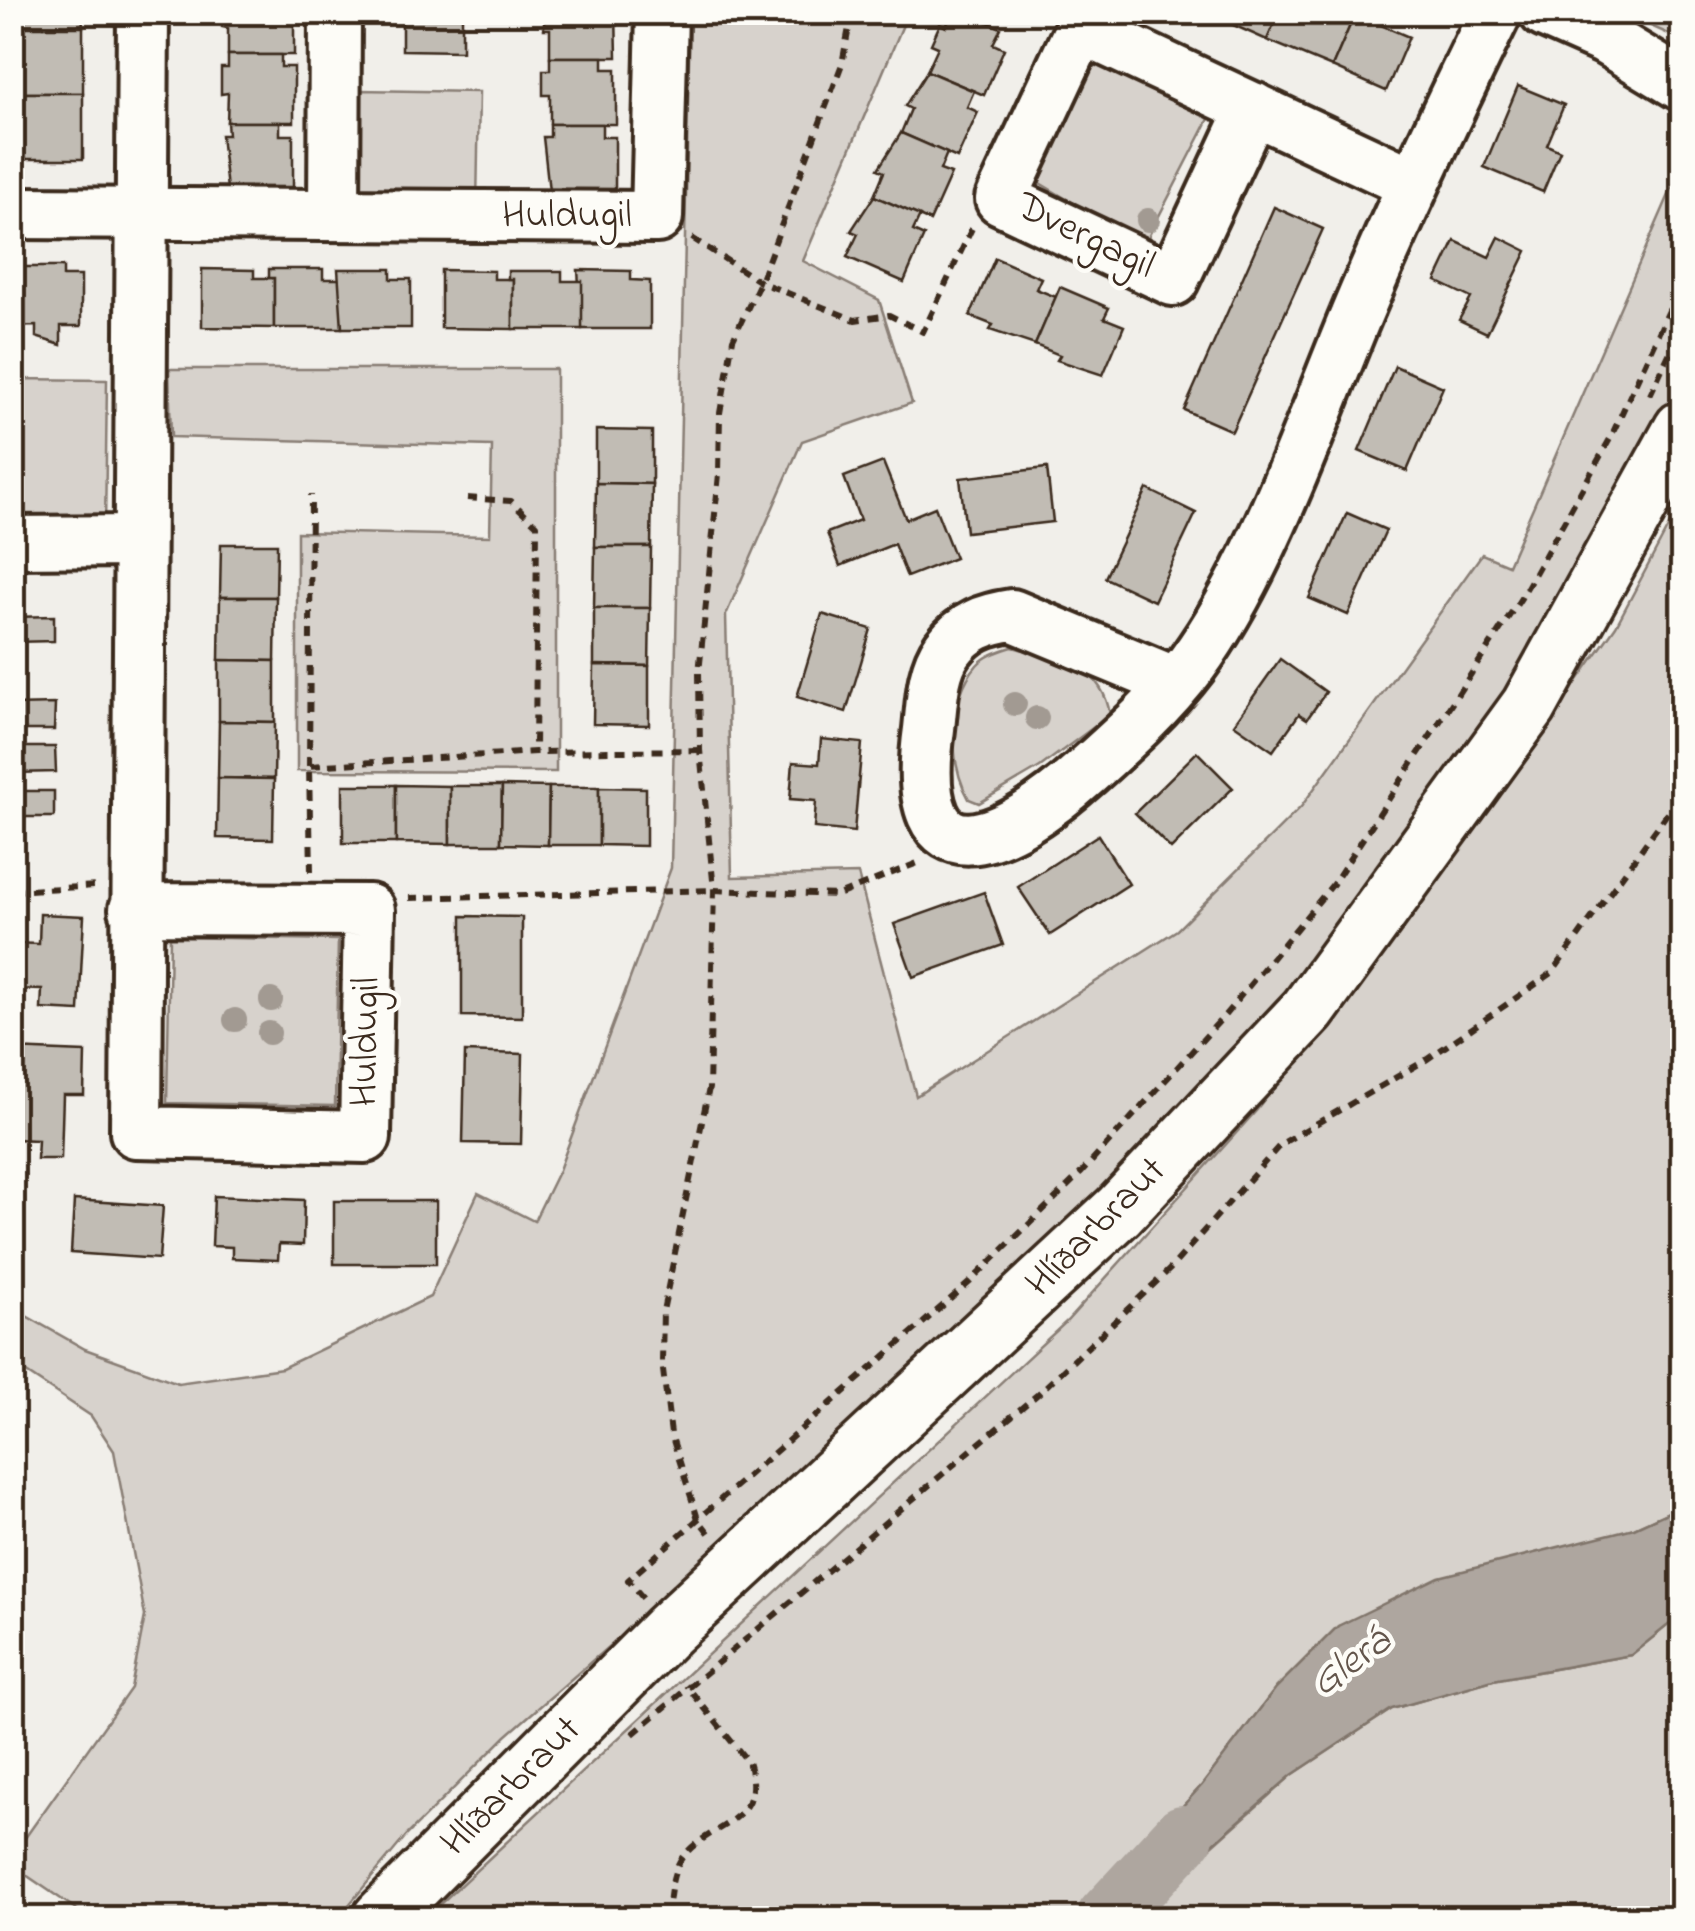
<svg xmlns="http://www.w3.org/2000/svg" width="1695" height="1931" font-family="'Indie Flower',sans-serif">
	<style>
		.green { fill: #d7d2cc; stroke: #897e75; stroke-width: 2.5 }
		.water { fill: #aea69f; stroke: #80746b; stroke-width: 2.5 }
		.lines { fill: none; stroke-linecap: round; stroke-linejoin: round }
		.river { stroke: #aea69f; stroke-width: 62 }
		.building { fill: #c1bcb4; stroke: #3b2a1e; stroke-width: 2.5 }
		.minor-casing { stroke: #3b2a1e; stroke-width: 58 }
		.major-casing { stroke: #3b2a1e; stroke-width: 62 }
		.path { stroke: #3b2a1e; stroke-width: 6; stroke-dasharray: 10 8; stroke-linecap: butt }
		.minor { stroke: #fdfcf7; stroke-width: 50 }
		.major { stroke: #fdfcf7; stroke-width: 55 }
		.tree { fill: #a29a92 }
		.labels { text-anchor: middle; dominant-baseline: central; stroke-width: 9; stroke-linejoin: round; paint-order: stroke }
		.street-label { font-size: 40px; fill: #3b2a1e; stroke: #fdfcf7 }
		.water-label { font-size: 42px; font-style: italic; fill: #63554b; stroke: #fdfcf7 }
	</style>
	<rect width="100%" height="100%" fill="#f1efea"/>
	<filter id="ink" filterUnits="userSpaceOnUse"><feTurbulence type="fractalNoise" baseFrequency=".01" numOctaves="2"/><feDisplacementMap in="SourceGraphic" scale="20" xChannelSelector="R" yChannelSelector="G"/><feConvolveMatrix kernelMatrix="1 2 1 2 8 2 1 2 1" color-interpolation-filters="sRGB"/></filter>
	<g filter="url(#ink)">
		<g class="green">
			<polygon points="690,13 908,13 803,261 879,300 912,403 802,441 726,615 732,877 858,874 916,1096 1177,930 1301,807 1482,554 1508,565 1682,165 1682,395 1666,435 1486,731 1388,873 1177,1129 830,1453 506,1736 406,1836 338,1918 89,1918 13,1866 13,1855 131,1688 145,1616 114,1451 91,1416 13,1364 12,1308 85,1349 178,1383 282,1368 430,1297 478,1193 534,1221 559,1170 671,868"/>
			<polygon points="1622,13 1682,13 1682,40"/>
			<polygon points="1093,57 1212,113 1144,245 1033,179"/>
			<polygon points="358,90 479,92 477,207 359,190"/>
			<polygon points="169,369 556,369 556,772 297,771 297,532 490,536 492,446 171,437"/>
			<polygon points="13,379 107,380 105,530 13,529"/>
			<polygon points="1682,501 1682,1506 1634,1528 1338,1626 1276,1688 1202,1785 1121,1874 1128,1918 425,1918 1067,1321 1256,1111 1440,876 1616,626"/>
			<path d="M1012 647C1057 658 1102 663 1110 715L1040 767 979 803 969 799C948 762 948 699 977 665 986 655 1000 651 1012 647Z"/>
			<polygon points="170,937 338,940 335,1106 167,1103"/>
			<polygon points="1682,1614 1682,1918 1131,1918 1292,1775 1392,1709 1493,1680 1631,1655"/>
		</g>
		<polygon class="water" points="1682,1506 1682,1614 1631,1655 1493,1680 1392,1709 1292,1775 1128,1918 1120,1874 1202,1785 1276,1688 1338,1626 1439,1577 1634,1528"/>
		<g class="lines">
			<polyline class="river" points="1107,1918 1183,1836"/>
		</g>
		<g class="building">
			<polygon points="24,12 82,12 83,27 24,27"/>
			<polygon points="222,12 294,12 294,55 228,55 228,28 222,27"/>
			<polygon points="402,12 462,12 462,51 402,50"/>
			<polygon points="544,12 616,12 617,57 550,57 550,29 544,29"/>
			<polygon points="952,12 965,12 1001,28 993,44 1004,49 984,95 927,71 938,47 931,44 940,24 946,27"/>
			<polygon points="1204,12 1279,12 1267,40"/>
			<polygon points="1279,12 1355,14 1332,67 1267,40"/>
			<polygon points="1355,14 1409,37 1386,91 1332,67"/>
			<rect x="24" y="27" width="59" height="66"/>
			<polygon points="228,55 281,55 281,67 294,67 294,122 227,122 228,93 221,94 221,68 228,68"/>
			<polygon points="550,57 603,57 603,69 616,69 616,124 550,124 550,95 543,95 543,70 550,70"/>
			<polygon points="927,71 974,91 967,107 978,112 957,158 901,133 911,109 905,106"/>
			<polygon points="1518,86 1564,105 1547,145 1560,151 1543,192 1484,167"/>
			<rect x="24" y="93" width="59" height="66"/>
			<polygon points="227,122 280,122 280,135 293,135 293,189 227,189 221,135 228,135"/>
			<polygon points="550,124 602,124 602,137 615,137 615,191 549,191 543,137 550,137"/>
			<polygon points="901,133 947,153 940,170 951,174 930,221 874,196 884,172 878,169"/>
			<polygon points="874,196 920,216 913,231 924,236 904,282 847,257 858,234 851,231"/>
			<polygon points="1274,207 1323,229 1232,431 1184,410"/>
			<polygon points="1499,237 1527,251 1487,333 1459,320 1471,298 1436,281 1455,241 1489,257"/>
			<polygon points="995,258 1041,278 1036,289 1056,297 1035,345 990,330 993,325 970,316"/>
			<polygon points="12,267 63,267 63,276 81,276 81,326 61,326 61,345 36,337 36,326 12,327"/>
			<polygon points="202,269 254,270 254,278 274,278 274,328 202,327"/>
			<polygon points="269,269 323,269 323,279 342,279 342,328 274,328 274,278 269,278"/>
			<polygon points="338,269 391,269 391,279 411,279 411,328 342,328"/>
			<polygon points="441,270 494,271 494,279 513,279 513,329 441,328"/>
			<polygon points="578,270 631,271 631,280 650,281 650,329 582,329"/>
			<polygon points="508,271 562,271 562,281 582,281 582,329 513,329 513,279 508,279"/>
			<polygon points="1060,287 1109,308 1104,318 1124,326 1103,375 1057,360 1060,355 1035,345"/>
			<polygon points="1395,366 1443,387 1407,471 1359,451"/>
			<polygon points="596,430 652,431 652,484 596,483"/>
			<polygon points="883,462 906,519 935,507 955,558 907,577 894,544 840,566 827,533 860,520 844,477"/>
			<polygon points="1047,468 1053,522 966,532 960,478"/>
			<polygon points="596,483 652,484 651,547 595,547"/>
			<polygon points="1147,489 1196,513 1154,601 1105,578"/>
			<polygon points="1347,513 1386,530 1348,615 1309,598"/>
			<polygon points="221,544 277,544 276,597 220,597"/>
			<polygon points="595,547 651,547 650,608 594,608"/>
			<polygon points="220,597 276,597 275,661 219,660"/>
			<polygon points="594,608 650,608 649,666 594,665"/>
			<polygon points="822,614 871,629 846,712 797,697"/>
			<polygon points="54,616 54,641 12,642 12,617"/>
			<polygon points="1280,659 1326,692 1307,719 1299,714 1273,751 1234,724"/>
			<polygon points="219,660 275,661 275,722 219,721"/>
			<polygon points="594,665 649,666 649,725 593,724"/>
			<polygon points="55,704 54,730 12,730 12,705"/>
			<polygon points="219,721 275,722 274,779 218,778"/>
			<polygon points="821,739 862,743 854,832 814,828 816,801 790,799 793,762 819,764"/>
			<polygon points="13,747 55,747 56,772 13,773"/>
			<polygon points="1197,752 1233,788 1171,849 1135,813"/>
			<polygon points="218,778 274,779 273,839 217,838"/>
			<rect x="343" y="785" width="53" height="58"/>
			<polygon points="396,785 450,786 450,844 396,843"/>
			<polygon points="450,786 502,786 501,844 450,844"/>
			<polygon points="502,786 549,787 548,845 501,844"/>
			<polygon points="549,787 599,787 599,845 548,845"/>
			<polygon points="599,787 646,788 646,846 599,845"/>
			<rect x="12" y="791" width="42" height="26"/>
			<polygon points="1098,835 1129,884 1050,935 1018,887"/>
			<polygon points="984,892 1003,945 913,977 894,924"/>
			<polygon points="40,914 84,916 79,1011 41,1009 42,990 12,989 12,943 39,944"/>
			<polygon points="462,916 522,917 522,1017 462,1016"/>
			<polygon points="12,1049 85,1052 84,1095 63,1095 61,1159 37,1159 38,1140 12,1139"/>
			<polygon points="465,1052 523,1054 521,1144 463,1143"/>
			<polygon points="214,1196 304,1200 303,1245 279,1244 278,1260 232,1258 232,1247 212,1246"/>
			<polygon points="74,1200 163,1206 159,1259 71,1253"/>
			<rect x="334" y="1201" width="102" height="63"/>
		</g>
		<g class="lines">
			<defs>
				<g id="minor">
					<polyline points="1545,12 1606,39 1682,85"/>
					<polyline points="1253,108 1173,280 1001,199 1081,28 1412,183"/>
					<polyline points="12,213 657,217 662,12"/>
					<polyline points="334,215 335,12"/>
					<polyline points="12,542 138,541"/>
					<path d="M1176 683 1012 615C985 619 965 626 948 649 932 671 932 703 929 729 906 893 1007 843 1086 772 1124 738 1161 705 1192 664 1263 568 1312 419 1359 308 1401 208 1448 110 1496 12"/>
					<polyline points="135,909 369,910 365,1137 136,1132 143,12"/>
				</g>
				<polyline id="major" points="381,1918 668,1630 1119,1211 1308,1010 1529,706 1682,429"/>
			</defs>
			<use href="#minor" class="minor-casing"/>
			<use href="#major" class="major-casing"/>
			<g class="path">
				<polyline points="692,238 760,282 855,320 889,315 923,332 973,226"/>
				<polyline points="1650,395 1682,326"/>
				<polyline points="467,498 511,501 537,525 535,752"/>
				<polyline points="309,766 311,495"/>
				<polyline points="311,872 309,766 535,752 700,750"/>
				<polyline points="12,891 96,886"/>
				<polyline points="409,898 714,890 838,895 920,862"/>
				<polyline points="709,1533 698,1519 671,1434 662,1362 663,1311 709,1088 714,890 700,750 699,673 719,474 720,413 733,339 760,282 842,64 852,12"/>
				<polyline points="643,1598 628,1580 970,1282 1082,1172 1225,1015 1333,884 1521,598 1610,439 1682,282"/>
				<polyline points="633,1734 1038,1394 1170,1269 1281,1144 1426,1060 1552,973 1682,793"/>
				<path d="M667 1918C671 1896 670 1867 688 1851 717 1822 767 1819 748 1762L686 1685"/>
			</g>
			<use href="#minor" class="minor"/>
			<use href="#major" class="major"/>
		</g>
		<g class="tree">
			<circle cx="1148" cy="220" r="12"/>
			<circle cx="1015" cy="704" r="12"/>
			<circle cx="1037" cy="718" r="12"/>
			<circle cx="271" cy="1000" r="12"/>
			<circle cx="235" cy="1020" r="12"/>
			<circle cx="269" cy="1033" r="12"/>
		</g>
	</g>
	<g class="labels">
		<g class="street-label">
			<text x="567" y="216">Huldugil</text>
			<text transform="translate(1085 237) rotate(26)">Dvergagil</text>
			<text transform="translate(367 1042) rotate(-89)">Huldugil</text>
			<text transform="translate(1097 1228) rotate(-45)">Hlíðarbraut</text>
			<text transform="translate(512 1787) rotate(-45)">Hlíðarbraut</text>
		</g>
		<g class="water-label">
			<text transform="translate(1351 1663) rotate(-36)">Glerá</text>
		</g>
	</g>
	<rect width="1695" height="1931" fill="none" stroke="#fdfcf7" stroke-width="50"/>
	<rect x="25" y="25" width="1645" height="1881" fill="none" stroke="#3b2a1e" stroke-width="4" filter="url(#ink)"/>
</svg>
